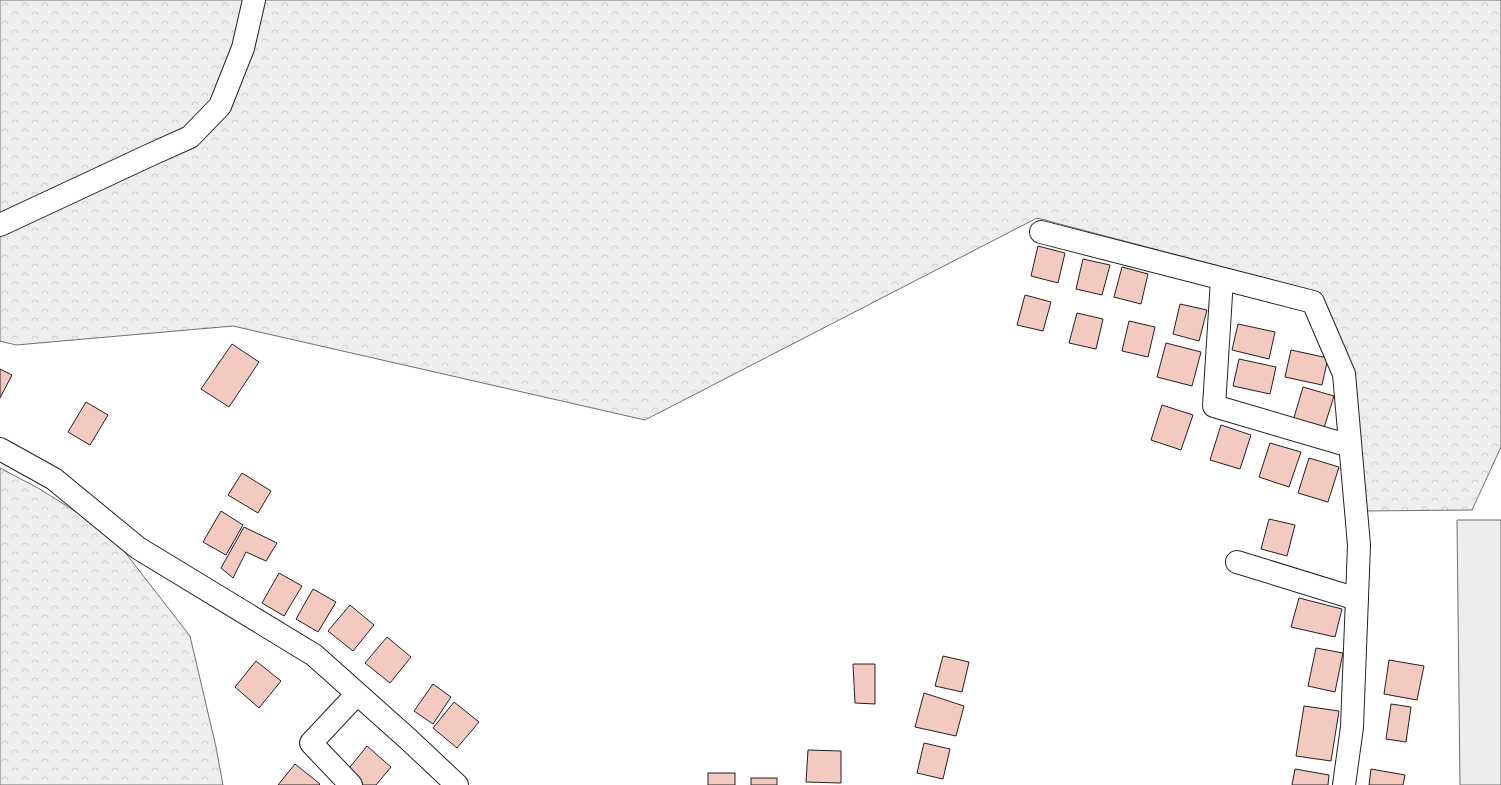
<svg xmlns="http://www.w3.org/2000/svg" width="1501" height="785" font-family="'Exo 2',sans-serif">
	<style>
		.forest { fill: url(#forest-crowns); stroke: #6f6f6f }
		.parking { fill: #ededed; stroke: #6f6f6f }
		.building { fill: #f3c9c0; stroke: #222 }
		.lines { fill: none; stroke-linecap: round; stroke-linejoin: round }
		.street-casing { stroke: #222; stroke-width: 24 }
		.secondary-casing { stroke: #222; stroke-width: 24 }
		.street { stroke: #fff; stroke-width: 22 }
		.secondary { stroke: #fff; stroke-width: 22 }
	</style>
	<defs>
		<pattern id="forest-crowns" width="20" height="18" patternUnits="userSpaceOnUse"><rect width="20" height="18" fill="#eee"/><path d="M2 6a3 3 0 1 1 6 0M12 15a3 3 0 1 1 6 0" fill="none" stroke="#ccc"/></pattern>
	</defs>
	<rect width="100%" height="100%" fill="#fff"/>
	<g class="forest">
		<polygon points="0,0 1501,0 1501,447 1472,510 1361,511 1321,293 1037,218 645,420 233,326 16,345 0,341"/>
		<polygon points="0,468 38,488 110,533 190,636 216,747 223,785 0,785"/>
	</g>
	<polygon class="parking" points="1457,520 1501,520 1501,785 1460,785"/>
	<g class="building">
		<polygon points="1038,246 1065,253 1058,283 1031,276"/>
		<polygon points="1083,259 1110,265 1102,295 1076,289"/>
		<polygon points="1122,267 1148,274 1141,304 1114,297"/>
		<polygon points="1025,295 1051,302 1043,331 1017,325"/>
		<polygon points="1180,304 1207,310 1199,341 1173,334"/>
		<polygon points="1077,313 1103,319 1096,349 1069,343"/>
		<polygon points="1129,321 1155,327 1148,357 1122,351"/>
		<polygon points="1238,324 1275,332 1269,359 1232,350"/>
		<polygon points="1166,343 1201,352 1192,386 1157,377"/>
		<polygon points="232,344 259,362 229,407 201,389"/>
		<polygon points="1291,350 1328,358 1322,385 1285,377"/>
		<polygon points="1239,359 1276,367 1270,394 1233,386"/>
		<polygon points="0,369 12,375 0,398"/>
		<polygon points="1303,387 1334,396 1323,431 1293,421"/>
		<polygon points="86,402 108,415 90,445 68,432"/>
		<polygon points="1162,405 1193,415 1181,450 1151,440"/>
		<polygon points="1221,425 1251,435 1240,469 1210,460"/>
		<polygon points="1270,443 1301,452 1289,487 1259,477"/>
		<polygon points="1309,458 1339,467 1328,502 1298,493"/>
		<polygon points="242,473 271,491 258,513 228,495"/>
		<polygon points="221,511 243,525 226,555 203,542"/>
		<polygon points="1269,519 1295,525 1287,556 1261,549"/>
		<polygon points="244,527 277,543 266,561 246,552 233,578 221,568"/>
		<polygon points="279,573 302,586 284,616 262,603"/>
		<polygon points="313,589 336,602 318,632 296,619"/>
		<polygon points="1299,598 1342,609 1335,637 1291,627"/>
		<polygon points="350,605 374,625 353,651 328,631"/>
		<polygon points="387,637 411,657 390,683 365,663"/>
		<polygon points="1316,648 1343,653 1335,692 1308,686"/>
		<polygon points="943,656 969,662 962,692 935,686"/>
		<polygon points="1389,660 1424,666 1417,700 1384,694"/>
		<polygon points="256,661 281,681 259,708 235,687"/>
		<polygon points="853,664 875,664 875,704 855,703"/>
		<polygon points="433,684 451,697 433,724 414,711"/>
		<polygon points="924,693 964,706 956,736 915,727"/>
		<polygon points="454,702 479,722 457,748 433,728"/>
		<polygon points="1391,704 1411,707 1406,742 1386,739"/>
		<polygon points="1304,706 1339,711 1331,761 1296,756"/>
		<polygon points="924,743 950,749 943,779 917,773"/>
		<polygon points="367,746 391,767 376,785 361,785 346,772"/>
		<polygon points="808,750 841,751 841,783 806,782"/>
		<polygon points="295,764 320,784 319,785 278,785"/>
		<polygon points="1295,769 1329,775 1328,785 1292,785"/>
		<polygon points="1371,769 1405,775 1403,785 1369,785"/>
		<rect x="708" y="773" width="27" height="12"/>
		<rect x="751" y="778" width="26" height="7"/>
	</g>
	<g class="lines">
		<defs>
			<g id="street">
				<polyline points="1041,232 1313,302 1344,374 1359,545 1352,727 1344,785"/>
				<polyline points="1222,279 1214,406 1350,446"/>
				<polyline points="1237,562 1357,599"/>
				<polyline points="351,785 311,743 357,694"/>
			</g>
			<g id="secondary">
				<polyline points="0,225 150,155 190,137 220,106 243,48 254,0"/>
				<polyline points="0,449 54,479 138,548 314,655 407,738 457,785"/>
			</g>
		</defs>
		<use href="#street" class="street-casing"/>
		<use href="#secondary" class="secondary-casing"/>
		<use href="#street" class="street"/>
		<use href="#secondary" class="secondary"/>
	</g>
</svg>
